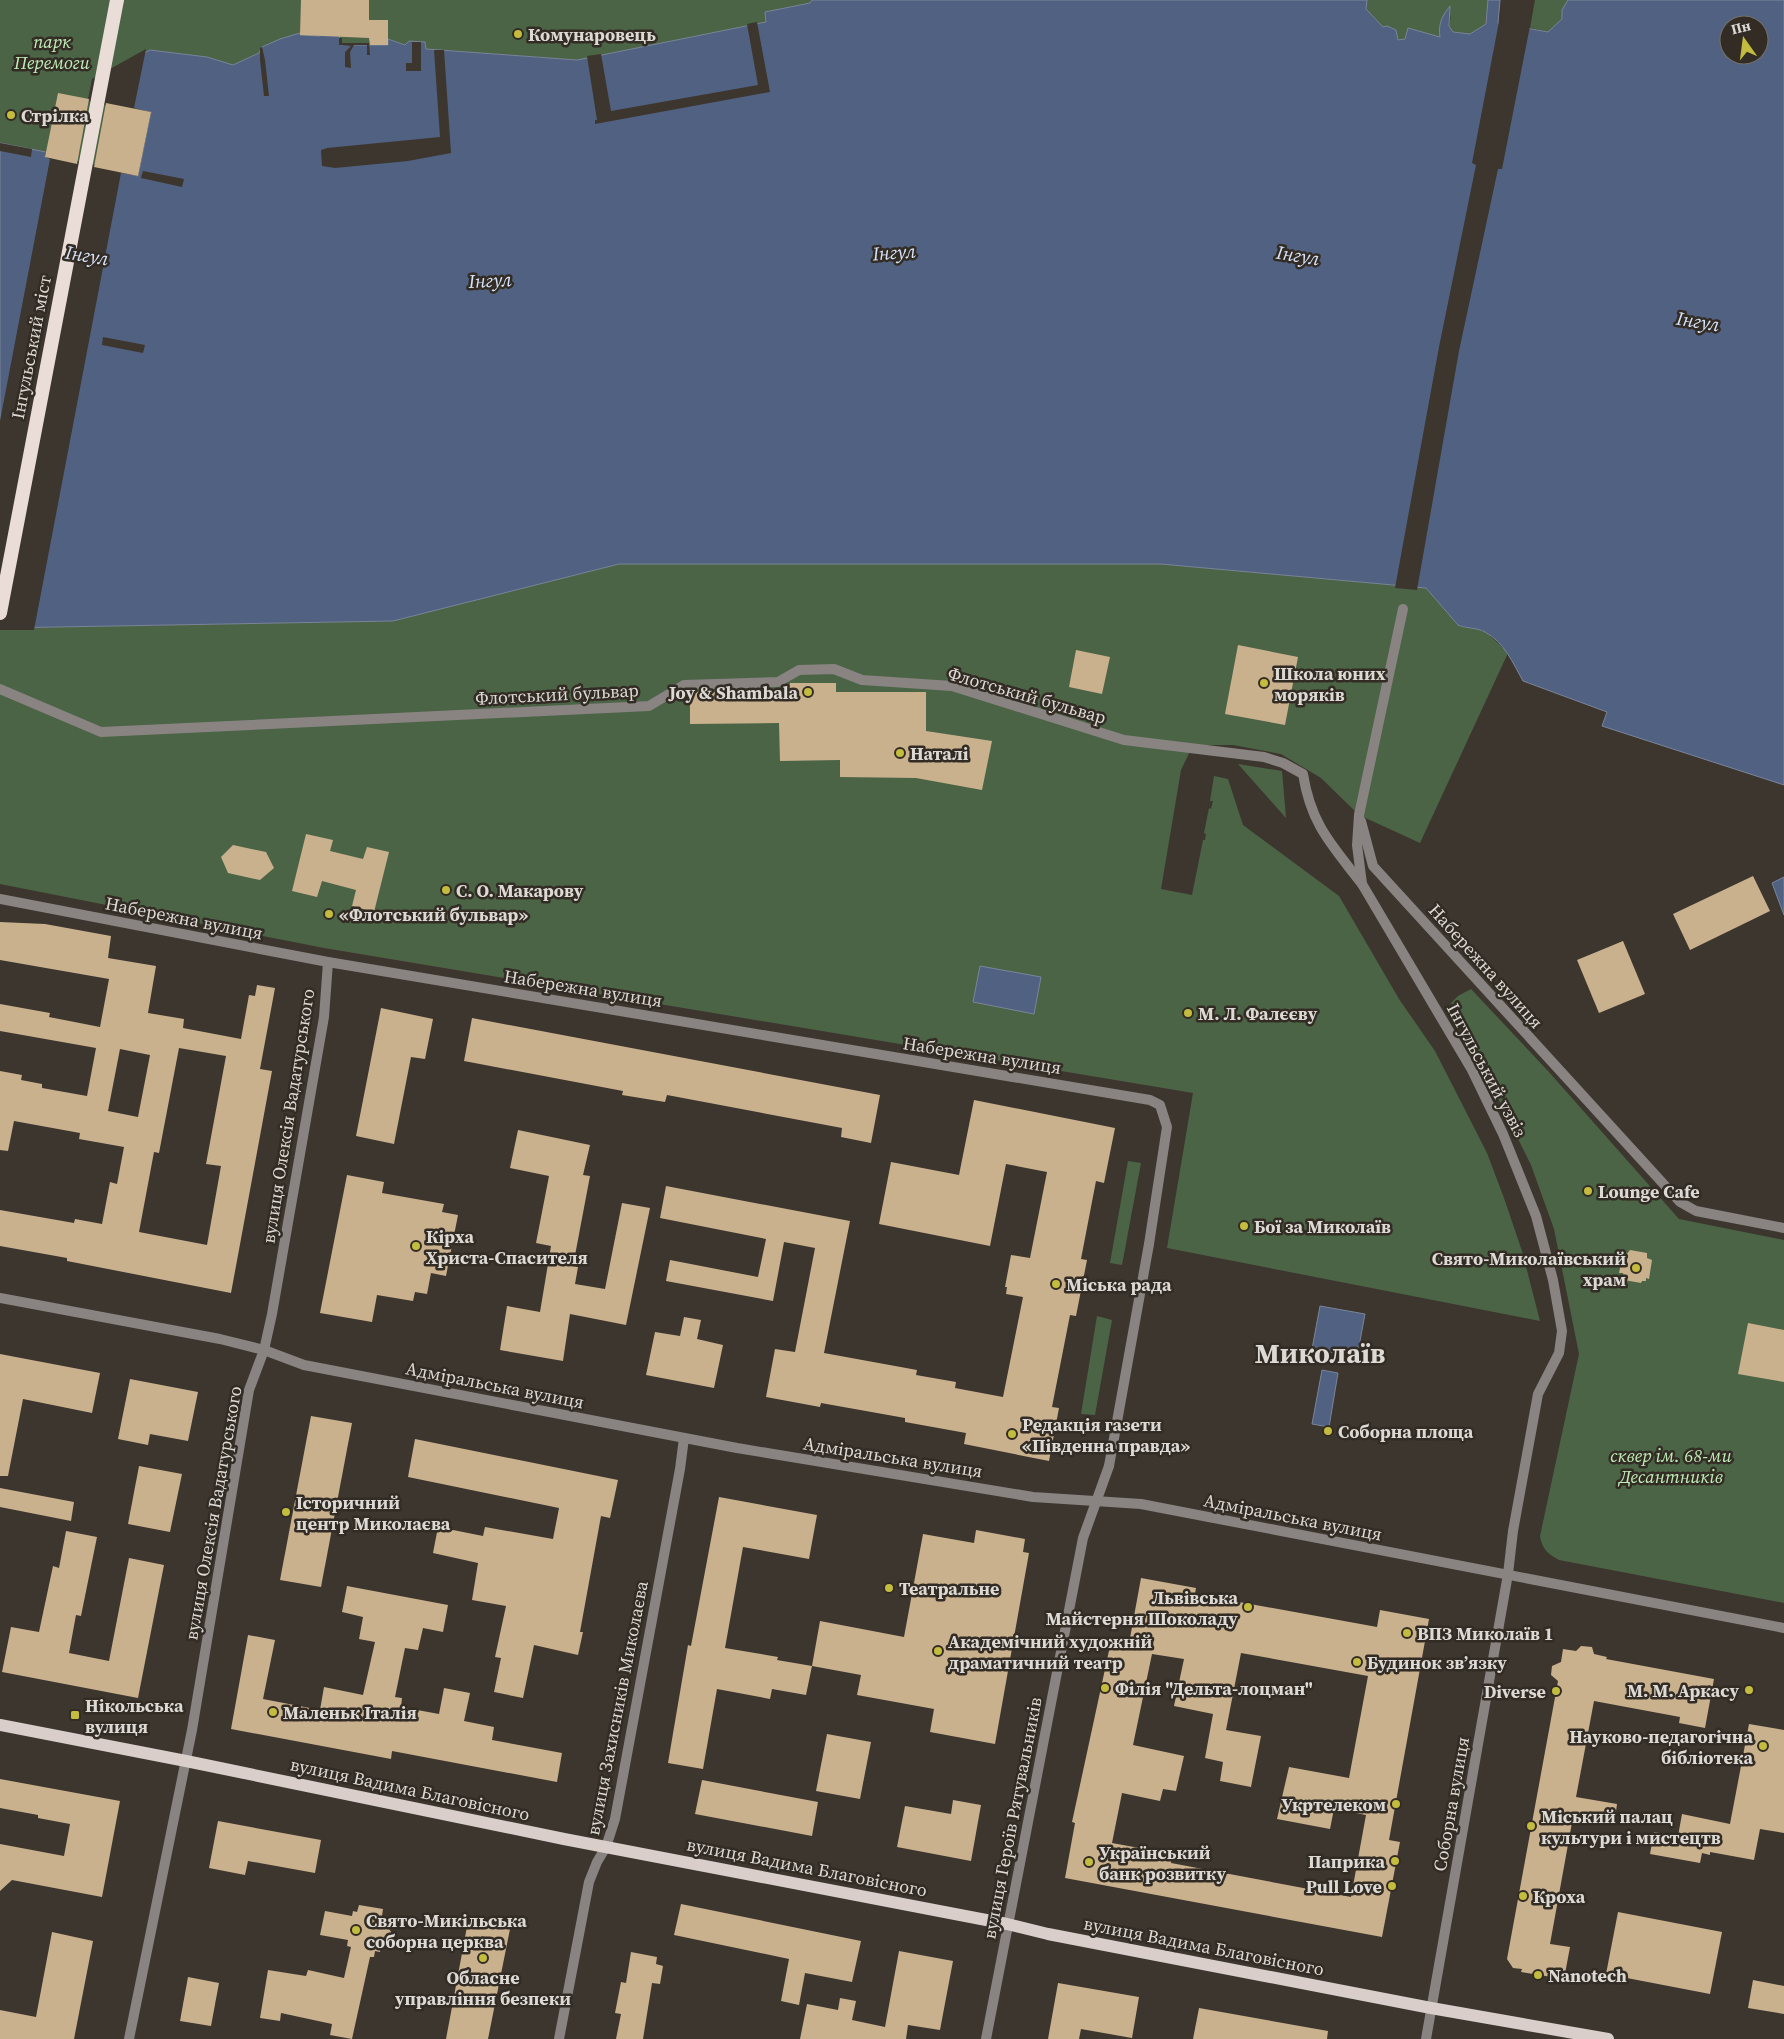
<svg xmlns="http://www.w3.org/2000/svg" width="1784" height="2039" font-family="'Source Serif 4',serif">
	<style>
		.green { fill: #4b6446 }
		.water { fill: #516181; stroke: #7b859a; fill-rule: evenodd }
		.pier { fill: #3c362e }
		.building { fill: #cab18e; fill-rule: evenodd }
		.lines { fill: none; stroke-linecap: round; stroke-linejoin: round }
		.pedestrian { stroke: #898381; stroke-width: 10 }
		.minor { stroke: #898381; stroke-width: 10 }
		.primary { stroke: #daceca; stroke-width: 12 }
		.trunk { stroke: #eaddd8; stroke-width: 14 }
		.poi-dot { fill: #c4bc3e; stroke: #322c24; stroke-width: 2 }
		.labels { text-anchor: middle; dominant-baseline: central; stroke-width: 5; stroke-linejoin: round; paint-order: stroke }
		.poi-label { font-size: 18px; font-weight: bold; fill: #ddd9d4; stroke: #322c24; text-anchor: start }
		.park-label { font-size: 18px; font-style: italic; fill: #c1eeb8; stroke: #322c24 }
		.street-label { font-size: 18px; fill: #ddd9d4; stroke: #322c24 }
		.water-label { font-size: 19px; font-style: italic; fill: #d8e4fc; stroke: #322c24 }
		.town-label { font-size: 28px; font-weight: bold; fill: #ddd9d4; stroke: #322c24 }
	</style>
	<rect width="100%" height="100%" fill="#3c362e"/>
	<g class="green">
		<polygon points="0,0 812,0 810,3 765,12 767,22 577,60 426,49 424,42 409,41 405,45 389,39 388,45 339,45 339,31 320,36 300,35 300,33 262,47 259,53 233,65 207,57 150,50 151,112 138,176 45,157 45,152 0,143"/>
		<polygon points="1367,0 1488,0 1486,24 1470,34 1453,32 1449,26 1451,16 1440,37 1398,40 1392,28 1383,27 1366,9"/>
		<polygon points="1535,0 1568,0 1562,19 1549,32 1530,28"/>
		<path d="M619 564H1161L1426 588 1458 625C1464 628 1468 627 1475 628 1489 631 1498 644 1508 653L1420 843 1359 815 1321 778 1281 754 1233 745H1193L1181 770 1161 889 1192 895 1203 840H1205L1206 834 1204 833 1209 808 1211 809 1213 801H1210L1214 776 1228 779 1243 825 1339 896 1399 999 1435 1051 1487 1153 1504 1198 1522 1251 1540 1321 1167 1248 1193 1093 324 948 0 884V628L393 621Z"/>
		<polygon points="1238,764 1282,771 1286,818"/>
		<path d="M1471 989 1548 1071 1679 1219 1784 1240V1603L1559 1560C1548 1554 1542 1549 1540 1536L1579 1354 1554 1229 1531 1165 1451 1003 1458 996Z"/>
		<polygon points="1128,1161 1141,1163 1122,1265 1110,1263"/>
		<polygon points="1097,1316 1112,1320 1095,1415 1081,1414"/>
	</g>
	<g class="water">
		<path d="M812 0H1367L1366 9 1383 27 1387 26 1396 30 1398 40 1405 39 1408 28 1440 37C1438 24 1442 16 1450 6L1449 26 1453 32 1470 34 1486 24 1488 0H1500L1498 23 1548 32 1562 19V10L1568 0H1784V785L1602 726 1607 712 1523 681C1513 663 1504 642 1485 632 1476 627 1467 629 1458 625L1426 588 1161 564H619L393 621 0 628V143L46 152 45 157 138 176 151 112 90 100 126 62 150 50 207 57 233 65 259 53 262 47 280 39 300 33V35L319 36 339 31 340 45H388V39L405 45 409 41 425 42 426 49 577 60 766 22 765 12 810 3ZM1729 25H1759V55H1729Z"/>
		<polygon points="1784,877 1784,915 1772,883"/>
		<polygon points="980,966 1041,977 1034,1014 973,1002"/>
		<polygon points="1320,1306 1365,1314 1357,1357 1312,1349"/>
		<polygon points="1322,1370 1338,1373 1329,1427 1312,1424"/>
	</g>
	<g class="pier">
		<polygon points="1502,6 1501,21 1530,26 1502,169 1498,169 1459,351 1417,590 1395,588 1439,347 1476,165 1472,163"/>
		<polygon points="757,22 770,92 595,124 595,120 597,120 587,56 601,54 611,111 758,85 747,24"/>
		<polygon points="339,38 342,38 342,43 369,43 370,55 367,55 367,45 354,45 350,52 351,68 345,67 345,52 351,46 339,45"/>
		<polygon points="412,42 421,42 421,71 406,71 406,63 412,63"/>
		<polygon points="262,47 265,60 269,96 264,96 260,60 260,48"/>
		<polygon points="146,49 134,108 151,112 138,176 121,173 34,630 0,630 0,421 50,159 45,157 46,150 48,155 136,173 148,114 90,102 88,99 92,79"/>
		<polygon points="434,50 444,50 451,153 408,161 335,168 322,166 321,150 327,148 440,137"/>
		<polygon points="0,143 32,149 31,157 0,151"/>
		<polygon points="143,171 184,179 182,187 141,178"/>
		<polygon points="103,337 145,345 143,353 102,345"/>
	</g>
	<g class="building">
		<polygon points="301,0 369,0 369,20 388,20 388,45 370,45 369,38 300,35"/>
		<polygon points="58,93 89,99 77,164 45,157"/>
		<polygon points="106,103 151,112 138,176 94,167"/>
		<polygon points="1238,645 1298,657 1285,725 1225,714"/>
		<polygon points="1076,650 1110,657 1102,694 1069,687"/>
		<polygon points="790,683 836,683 836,692 926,692 926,731 992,741 982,790 916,778 840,777 840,760 780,761 779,723 690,724 690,692 789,691"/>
		<polygon points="306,834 333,840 330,851 363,859 367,847 389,852 374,912 352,906 356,890 322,881 317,897 292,891"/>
		<polygon points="233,845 266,852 274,868 260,880 228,873 221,857"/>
		<polygon points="1753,876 1770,911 1690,950 1673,914"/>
		<path d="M0 922 45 924 111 936 108 958 156 966 148 1013 184 1019 183 1028 241 1039 249 995 255 996 257 985 275 988 260 1069 272 1071 231 1293 67 1261V1258L0 1246V1210L74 1223 75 1219 102 1224 110 1182 117 1184 124 1147 79 1139 80 1133 14 1121 8 1151 0 1150V1071L22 1075 21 1080 42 1084V1088L87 1096 96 1048 0 1031V1004L50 1013 49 1017 100 1027 109 979 0 960ZM179 1048 226 1056 206 1164 221 1166 207 1245 139 1232 154 1152 159 1153ZM120 1049 150 1055 138 1117 108 1111Z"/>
		<polygon points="1623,941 1645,994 1599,1013 1577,960"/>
		<polygon points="381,1008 433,1019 425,1059 411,1057 394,1144 356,1136"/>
		<polygon points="472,1018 880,1095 871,1143 841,1137 842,1128 667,1095 665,1102 622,1095 623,1091 464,1061"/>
		<polygon points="974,1100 1115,1128 1104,1183 1096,1181 1081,1259 1087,1260 1076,1316 1070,1315 1052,1407 1059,1408 1049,1461 964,1444 966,1433 905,1422 905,1418 821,1403 820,1407 766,1397 775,1349 795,1352 815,1248 784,1242 773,1301 666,1281 670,1260 758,1277 766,1239 660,1218 666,1186 850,1221 824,1353 917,1370 916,1375 956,1382 955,1388 1003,1397 1023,1297 1006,1294 1007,1287 1005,1287 1011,1255 1030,1258 1047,1172 1006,1164 990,1246 879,1224 891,1162 959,1175"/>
		<polygon points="518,1130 590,1145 583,1175 590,1176 573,1266 578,1267 575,1284 605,1289 622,1203 650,1208 626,1325 570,1314 563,1361 500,1350 507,1306 540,1312 551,1246 536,1243 549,1176 510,1168"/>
		<polygon points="347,1175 384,1182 382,1193 444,1204 442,1212 458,1215 446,1276 431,1273 427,1294 415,1292 413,1301 377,1295 372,1322 320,1313"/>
		<polygon points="1630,1250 1647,1253 1647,1258 1652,1260 1649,1279 1646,1278 1646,1281 1642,1281 1641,1283 1624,1280 1623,1273 1619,1273 1623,1254 1626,1255"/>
		<polygon points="684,1317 701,1320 697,1339 723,1345 714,1388 646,1375 655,1332 680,1336"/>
		<polygon points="1748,1323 1784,1330 1784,1382 1738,1374"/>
		<polygon points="0,1354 100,1373 92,1413 23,1399 8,1476 0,1476"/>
		<polygon points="130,1379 198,1392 188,1441 150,1434 148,1445 118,1439"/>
		<polygon points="311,1416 352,1423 321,1587 280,1580"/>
		<polygon points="415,1439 618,1480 610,1518 601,1516 580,1632 583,1632 578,1655 534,1645 523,1698 494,1692 501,1658 495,1657 506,1606 472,1600 478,1563 433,1553 438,1527 483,1536 485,1527 553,1539 559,1508 408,1477"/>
		<polygon points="139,1466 182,1474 170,1532 128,1524"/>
		<polygon points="0,1488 74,1502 71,1521 0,1507"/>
		<polygon points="719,1497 817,1515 809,1559 743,1547 725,1648 778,1657 777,1660 812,1666 806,1695 772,1689 770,1699 717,1689 703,1769 668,1763 688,1645 691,1646"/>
		<polygon points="976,1530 1025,1539 1023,1552 1029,1553 995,1744 930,1732 934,1709 857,1695 861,1675 812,1666 820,1621 904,1637 923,1534 974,1543"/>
		<polygon points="66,1531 97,1537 81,1616 76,1615 69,1653 109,1661 129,1558 164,1565 138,1698 2,1672 11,1627 39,1632 53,1566 59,1568"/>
		<path d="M1141 1578 1196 1588 1195 1594 1377 1627 1380 1610 1429 1619 1389 1840 1400 1842 1382 1937 1065 1878 1075 1823 1072 1822 1110 1646 1128 1649ZM1241 1653 1368 1676 1349 1778 1289 1767 1277 1819 1330 1829 1334 1809 1366 1815 1351 1897 1171 1863 1172 1854 1112 1843 1122 1793 1160 1801 1163 1789 1176 1791 1184 1756 1133 1745 1152 1654 1184 1659 1174 1706 1213 1714 1205 1758 1223 1762 1220 1781 1251 1787 1261 1736 1226 1730Z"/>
		<polygon points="347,1586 448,1605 443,1632 423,1628 418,1650 405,1648 395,1697 402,1698 401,1707 439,1714 444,1688 470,1693 464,1721 494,1727 492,1740 562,1753 557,1782 392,1751 391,1759 231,1729 248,1635 275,1640 263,1699 320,1710 324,1687 363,1695 375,1642 359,1639 363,1617 342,1612"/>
		<polygon points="1581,1646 1592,1647 1594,1654 1607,1657 1606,1659 1714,1679 1705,1728 1679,1723 1680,1717 1594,1701 1576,1797 1617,1804 1614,1825 1573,1817 1550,1944 1570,1947 1564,1979 1521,1972 1522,1969 1513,1968 1507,1959 1558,1681 1551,1675 1552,1666 1561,1662 1563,1649 1576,1651"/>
		<polygon points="1749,1724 1784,1730 1784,1833 1760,1829 1754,1860 1710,1852 1710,1855 1702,1853 1700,1863 1650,1854 1654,1832 1678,1836 1682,1814 1730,1824"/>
		<polygon points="827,1734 871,1742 860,1799 816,1791"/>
		<polygon points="0,1779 120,1801 102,1897 12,1880 0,1891 0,1844 64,1856 70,1824 38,1818 38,1815 0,1808"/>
		<polygon points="702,1780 818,1802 812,1836 695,1814"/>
		<polygon points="953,1800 981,1805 971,1861 897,1847 905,1806 951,1814"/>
		<polygon points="218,1821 321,1840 315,1873 248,1861 245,1875 209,1868"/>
		<polygon points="681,1904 861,1941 852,1982 805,1973 799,2005 781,2001 789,1959 674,1935"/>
		<polygon points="359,1905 383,1909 382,1916 386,1917 385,1922 391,1932 391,1936 381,1946 380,1952 375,1951 374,1957 370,1957 352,2039 330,2035 332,2024 281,2013 280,2021 260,2018 268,1970 306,1976 308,1970 344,1978 351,1947 347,1946 348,1940 320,1935 325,1911 352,1916 353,1911 357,1912"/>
		<polygon points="1618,1912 1722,1932 1710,1994 1606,1974"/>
		<polygon points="469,1916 511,1924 488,2039 446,2039"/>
		<polygon points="52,1932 93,1941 74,2039 0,2039 0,2010 36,2017"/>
		<polygon points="899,1951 953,1961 940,2030 908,2025 906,2039 800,2039 807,2004 838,2010 840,1998 856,2001 852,2020 885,2027"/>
		<polygon points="631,1952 657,1957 656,1964 663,1966 660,1984 652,1983 643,2039 616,2039 621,2014 615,2013 621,1982 626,1983"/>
		<polygon points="188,1977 219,1983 211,2026 180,2021"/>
		<polygon points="1753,1980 1784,1986 1784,2014 1748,2008"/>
		<polygon points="1058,1983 1139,1997 1132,2038 1081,2029 1079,2039 1048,2039"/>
		<polygon points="1199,2008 1328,2031 1327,2039 1193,2039"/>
	</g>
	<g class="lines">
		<g class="pedestrian">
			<polyline points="1359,815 1403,609"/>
			<polyline points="1109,1466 1149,1244"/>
			<polyline points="1426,2039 1508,1574"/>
		</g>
		<g class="minor">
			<path d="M0 689 101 732 649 706 684 685 778 682 799 670 834 669 862 680 952 686 1124 740 1264 757 1283 763 1303 774C1311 825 1332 845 1362 884"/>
			<polyline points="1359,815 1357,845 1362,884 1472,1070 1503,1134 1536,1216 1553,1280 1562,1331 1559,1353 1538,1394 1513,1531 1508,1574"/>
			<polyline points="1361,821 1373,866 1680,1202 1696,1211 1784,1228"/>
			<polyline points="0,899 328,962 1150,1100 1160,1105 1167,1127 1149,1244"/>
			<polyline points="0,1298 220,1339 264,1350 304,1365 737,1448 1033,1497 1141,1504 1784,1628"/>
			<polyline points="129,2039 192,1730 249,1390 264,1350 272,1314 324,1017 328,962"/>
			<polyline points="559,2039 589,1882 597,1862 606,1847 615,1819 680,1469 684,1438"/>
			<polyline points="986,2039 1083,1538 1109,1466"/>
		</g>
		<polyline class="primary" points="0,1725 186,1761 564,1839 1007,1924 1048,1934 1431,2008 1608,2039"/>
		<polyline class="trunk" points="0,613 117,0"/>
	</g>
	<g class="poi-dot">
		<circle cx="518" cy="34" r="5"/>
		<circle cx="11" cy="115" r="5"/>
		<circle cx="1264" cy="683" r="5"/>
		<circle cx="808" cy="692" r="5"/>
		<circle cx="900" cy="753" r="5"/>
		<circle cx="446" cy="890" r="5"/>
		<circle cx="329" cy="914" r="5"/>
		<circle cx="1188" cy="1013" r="5"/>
		<circle cx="1588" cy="1191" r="5"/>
		<circle cx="1244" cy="1226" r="5"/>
		<circle cx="416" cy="1246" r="5"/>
		<circle cx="1636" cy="1268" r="5"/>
		<circle cx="1056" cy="1284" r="5"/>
		<circle cx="1328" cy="1431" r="5"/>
		<circle cx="1012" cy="1434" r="5"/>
		<circle cx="286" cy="1512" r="5"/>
		<circle cx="889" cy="1588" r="5"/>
		<circle cx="1248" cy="1607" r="5"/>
		<circle cx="1407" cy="1633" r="5"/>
		<circle cx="938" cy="1651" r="5"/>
		<circle cx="1357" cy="1662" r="5"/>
		<circle cx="1105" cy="1688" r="5"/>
		<circle cx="1749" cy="1690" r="5"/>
		<circle cx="1556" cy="1691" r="5"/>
		<circle cx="273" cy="1712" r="5"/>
		<rect x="70" y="1710" width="10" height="10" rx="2.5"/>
		<circle cx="1763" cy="1746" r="5"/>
		<circle cx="1396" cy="1804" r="5"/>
		<circle cx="1531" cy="1826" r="5"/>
		<circle cx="1395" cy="1861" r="5"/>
		<circle cx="1089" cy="1862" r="5"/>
		<circle cx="1392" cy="1886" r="5"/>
		<circle cx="1523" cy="1896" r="5"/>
		<circle cx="356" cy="1930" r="5"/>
		<circle cx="483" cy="1958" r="5"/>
		<circle cx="1538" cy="1975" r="5"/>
	</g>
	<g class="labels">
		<g class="poi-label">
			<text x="528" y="34">Комунаровець</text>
			<text x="21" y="115">Стрілка</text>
			<text x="1274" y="673">Школа юних<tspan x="1274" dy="21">моряків</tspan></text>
			<text x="798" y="692" text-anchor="end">Joy &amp; Shambala</text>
			<text x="910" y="753">Наталі</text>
			<text x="456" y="890">С. О. Макарову</text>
			<text x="339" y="914">«Флотський бульвар»</text>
			<text x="1198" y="1013">М. Л. Фалєєву</text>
			<text x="1598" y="1191">Lounge Cafe</text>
			<text x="1254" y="1226">Бої за Миколаїв</text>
			<text x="426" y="1236">Кірха<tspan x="426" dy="21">Христа-Спасителя</tspan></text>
			<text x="1626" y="1258" text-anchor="end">Свято-Миколаївський<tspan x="1626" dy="21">храм</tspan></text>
			<text x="1066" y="1284">Міська рада</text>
			<text x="1022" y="1424">Редакція газети<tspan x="1022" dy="21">«Південна правда»</tspan></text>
			<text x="1338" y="1431">Соборна площа</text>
			<text x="296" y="1502">Історичний<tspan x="296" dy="21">центр Миколаєва</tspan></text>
			<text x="899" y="1588">Театральне</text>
			<text x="1238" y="1597" text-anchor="end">Львівська<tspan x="1238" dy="21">Майстерня Шоколаду</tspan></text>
			<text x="1417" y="1633">ВПЗ Миколаїв 1</text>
			<text x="948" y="1641">Академічний художній<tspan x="948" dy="21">драматичний театр</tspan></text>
			<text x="1367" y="1662">Будинок зв’язку</text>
			<text x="1115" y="1688">Філія "Дельта-лоцман"</text>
			<text x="1739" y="1690" text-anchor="end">М. М. Аркасу</text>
			<text x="1546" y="1691" text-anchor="end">Diverse</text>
			<text x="85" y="1705">Нікольська<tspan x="85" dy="21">вулиця</tspan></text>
			<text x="283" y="1712">Маленьк Італія</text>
			<text x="1753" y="1736" text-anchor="end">Науково-педагогічна<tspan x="1753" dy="21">бібліотека</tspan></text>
			<text x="1386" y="1804" text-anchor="end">Укртелеком</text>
			<text x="1541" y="1816">Міський палац<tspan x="1541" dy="21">культури і мистецтв</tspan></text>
			<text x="1099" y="1852">Український<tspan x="1099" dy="21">банк розвитку</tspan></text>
			<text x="1385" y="1861" text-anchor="end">Паприка</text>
			<text x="1382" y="1886" text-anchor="end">Pull Love</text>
			<text x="1533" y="1896">Кроха</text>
			<text x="366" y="1920">Свято-Микільська<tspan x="366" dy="21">соборна церква</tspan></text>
			<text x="1548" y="1975">Nanotech</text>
			<text x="483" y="1977" text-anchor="middle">Обласне<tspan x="483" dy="21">управління безпеки</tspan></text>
		</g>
		<g class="park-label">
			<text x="52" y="41">парк<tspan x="52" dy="21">Перемоги</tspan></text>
			<text x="1671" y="1455">сквер ім. 68-ми<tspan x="1671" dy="21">Десантників</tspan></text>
		</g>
		<g class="street-label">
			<text transform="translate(31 347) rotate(-79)">Інгульський міст</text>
			<text transform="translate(557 694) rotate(-3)">Флотський бульвар</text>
			<text transform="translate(1027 695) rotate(16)">Флотський бульвар</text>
			<text transform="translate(184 918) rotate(11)">Набережна вулиця</text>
			<text transform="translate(1486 966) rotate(48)">Набережна вулиця</text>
			<text transform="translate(583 988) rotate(9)">Набережна вулиця</text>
			<text transform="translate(982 1055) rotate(9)">Набережна вулиця</text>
			<text transform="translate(1487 1070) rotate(62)">Інгульський узвіз</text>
			<text transform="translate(288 1116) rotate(-81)">вулиця Олексія Вадатурського</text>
			<text transform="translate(495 1385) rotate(11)">Адміральська вулиця</text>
			<text transform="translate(893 1457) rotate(9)">Адміральська вулиця</text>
			<text transform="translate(213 1513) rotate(-80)">вулиця Олексія Вадатурського</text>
			<text transform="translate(1293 1517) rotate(11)">Адміральська вулиця</text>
			<text transform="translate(617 1708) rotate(-79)">вулиця Захисників Миколаєва</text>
			<text transform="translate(410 1789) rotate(12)">вулиця Вадима Благовісного</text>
			<text transform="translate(1451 1804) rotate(-80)">Соборна вулиця</text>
			<text transform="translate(1012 1818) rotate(-79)">вулиця Героїв Рятувальників</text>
			<text transform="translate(807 1867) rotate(11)">вулиця Вадима Благовісного</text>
			<text transform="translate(1204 1946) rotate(11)">вулиця Вадима Благовісного</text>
		</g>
		<g class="water-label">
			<text transform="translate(894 252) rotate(-4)">Інгул</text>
			<text transform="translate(87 255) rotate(9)">Інгул</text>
			<text transform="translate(1298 255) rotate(9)">Інгул</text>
			<text transform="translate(490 280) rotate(-3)">Інгул</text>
			<text transform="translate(1698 321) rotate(9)">Інгул</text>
		</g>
		<g class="town-label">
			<text x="1320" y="1353">Миколаїв</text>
		</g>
	</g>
	<g transform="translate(1744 40) rotate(346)"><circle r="24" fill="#322c24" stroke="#76716a"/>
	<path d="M0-4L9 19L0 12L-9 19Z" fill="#c4bc3e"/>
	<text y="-8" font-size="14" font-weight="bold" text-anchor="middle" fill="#ddd9d4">Пн</text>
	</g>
</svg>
